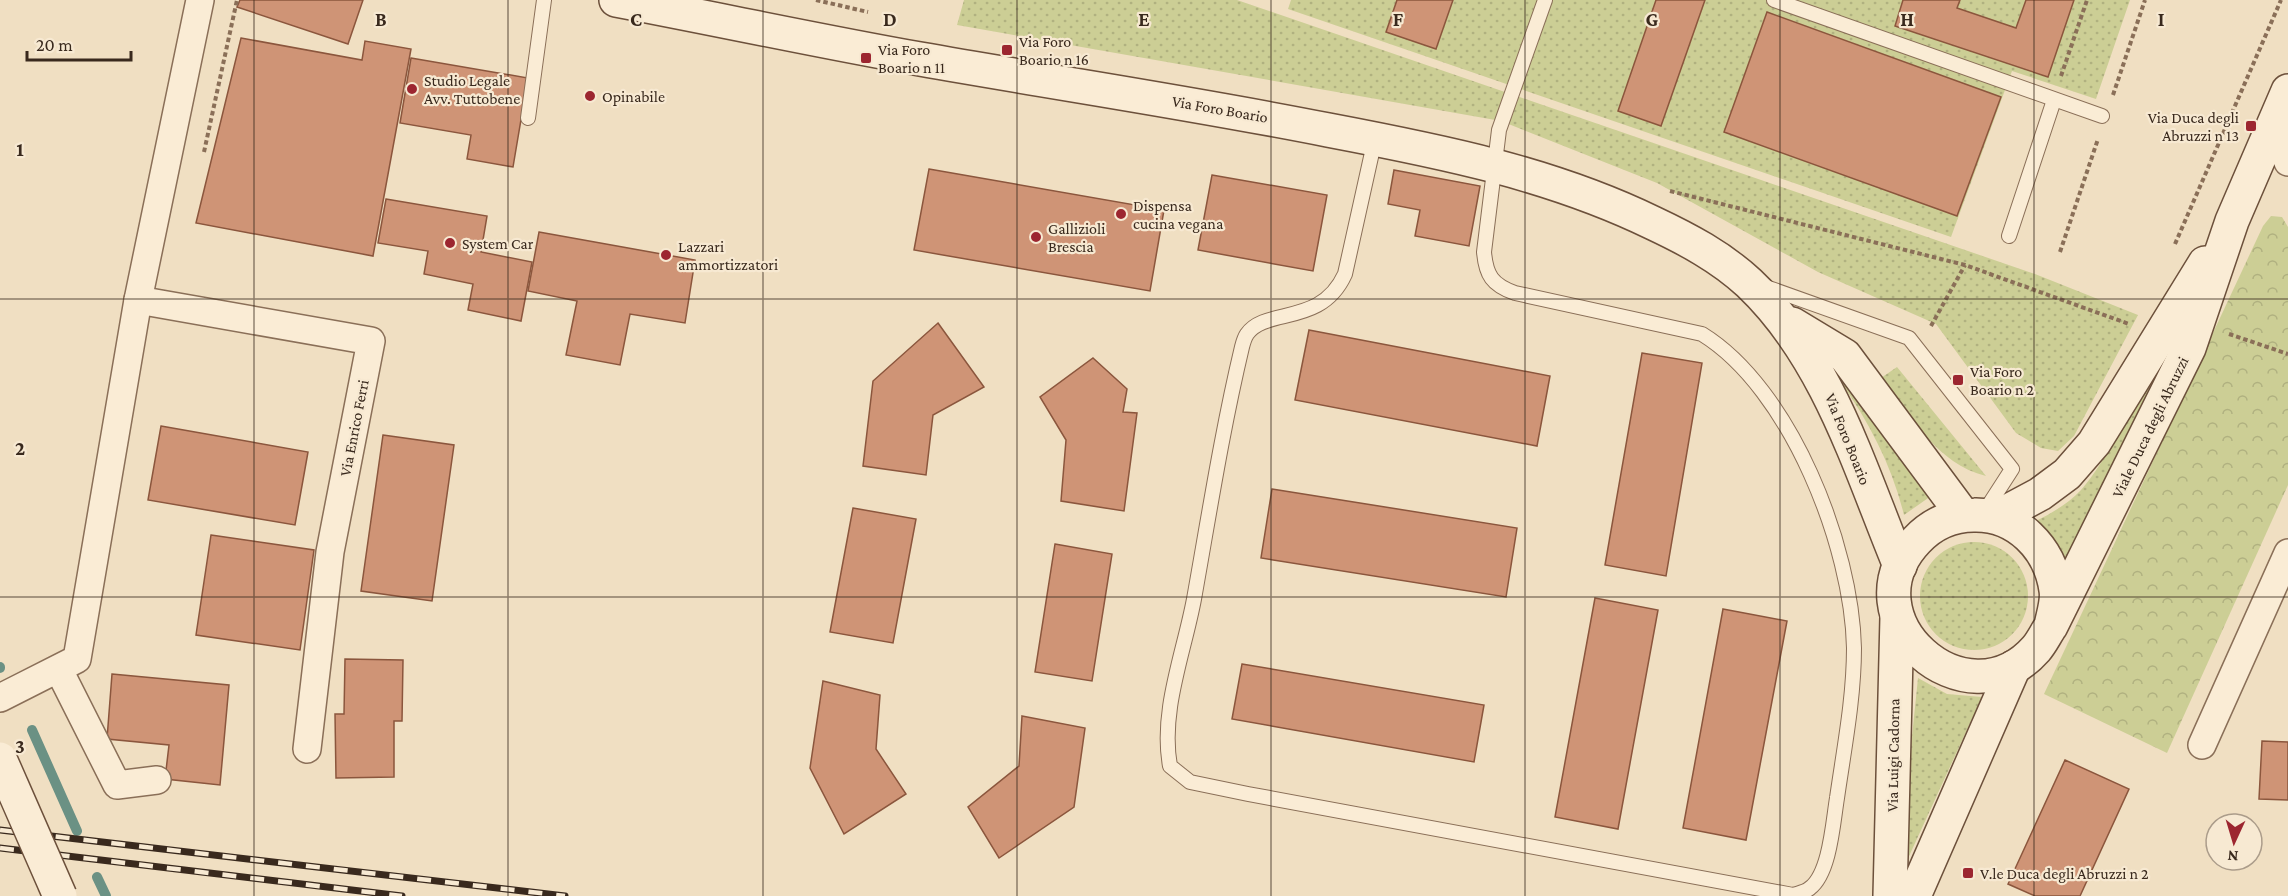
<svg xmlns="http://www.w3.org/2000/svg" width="2288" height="896" font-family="'Crimson Pro',serif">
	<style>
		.grass { fill: url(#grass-dots) }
		.forest { fill: url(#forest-crowns) }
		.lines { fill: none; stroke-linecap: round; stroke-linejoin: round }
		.stream { stroke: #6b9184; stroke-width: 10 }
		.building { fill: #cf9476; stroke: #8b563d; stroke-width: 1.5 }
		.lane-casing { stroke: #8a6f58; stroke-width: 16 }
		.street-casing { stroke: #8a6f58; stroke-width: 30 }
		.secondary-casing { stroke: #6c503b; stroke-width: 36 }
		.path { stroke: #8a6f58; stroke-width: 4; stroke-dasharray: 4.5 3; stroke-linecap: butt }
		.lane { stroke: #faecd5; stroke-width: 14 }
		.street { stroke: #faecd5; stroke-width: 27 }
		.secondary { stroke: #faecd5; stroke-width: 33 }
		.rail-casing { stroke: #39291d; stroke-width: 7 }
		.rail { stroke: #f7e9d2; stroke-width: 4.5; stroke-dasharray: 14; stroke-linecap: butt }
		.secondary-bridge-casing { stroke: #6c503b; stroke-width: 36; stroke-linecap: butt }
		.secondary-bridge { stroke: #faecd5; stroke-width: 33 }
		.grid { fill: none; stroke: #39291d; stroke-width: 1.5; stroke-opacity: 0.55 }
		.poi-dot { fill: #9c2630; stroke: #f7e9d2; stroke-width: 2 }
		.labels { text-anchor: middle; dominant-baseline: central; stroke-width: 4.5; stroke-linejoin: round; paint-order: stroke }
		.poi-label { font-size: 16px; fill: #39291d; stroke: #f7e9d2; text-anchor: start }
		.street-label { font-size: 16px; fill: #39291d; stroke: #f7e9d2 }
		.grid-label { font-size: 20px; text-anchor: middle; font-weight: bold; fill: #39291d; stroke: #f7e9d2; stroke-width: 4.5; stroke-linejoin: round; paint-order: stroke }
	</style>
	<defs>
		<pattern id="grass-dots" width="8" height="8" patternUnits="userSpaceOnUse" patternTransform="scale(1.5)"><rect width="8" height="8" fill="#ccce95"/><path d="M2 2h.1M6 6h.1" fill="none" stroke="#b0b180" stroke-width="1.8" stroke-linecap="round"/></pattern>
		<pattern id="forest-crowns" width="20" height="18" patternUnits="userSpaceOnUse" patternTransform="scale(1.5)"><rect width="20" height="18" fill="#ccce95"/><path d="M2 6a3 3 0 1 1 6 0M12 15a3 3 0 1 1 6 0" fill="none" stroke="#b0b180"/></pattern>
	</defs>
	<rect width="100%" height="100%" fill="#f0dfc2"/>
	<g class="grass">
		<polygon points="964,0 1237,0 2035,274 2138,315 2074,436 2058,451 2041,448 2016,433 1936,324 1818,272 1657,183 1501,121 957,25"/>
		<polygon points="1291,0 2130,0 2096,99 2012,71 1951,237 1288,9"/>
		<path d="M1897 367 1986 476C1937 464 1911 416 1881 378Z"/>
		<path d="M2150 370 2160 373 2068 565 2036 521C2052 513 2069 503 2081 490 2107 461 2132 405 2150 370Z"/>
		<path d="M1846 377 1931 496 1904 515C1892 466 1870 424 1841 382Z"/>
		<circle cx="1974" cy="596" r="54"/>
		<polygon points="1918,678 1947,694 1982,697 1905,865 1899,863"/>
	</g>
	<polygon class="forest" points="2271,216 2282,217 2288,227 2288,485 2167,753 2044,694 2263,226"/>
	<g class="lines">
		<g class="stream">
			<polyline points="0,667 0,668"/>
			<polyline points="32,730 77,831"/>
			<polyline points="97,877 106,896"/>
		</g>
	</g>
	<g class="building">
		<polygon points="240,0 363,0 348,44 237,7"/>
		<polygon points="1397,0 1453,0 1436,49 1386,32"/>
		<polygon points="1656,0 1705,0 1661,126 1618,111"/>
		<polygon points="1903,0 1960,0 1957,8 2016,28 2026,0 2074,0 2048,77 1895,26"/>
		<polygon points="1767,12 2001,97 1957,216 1724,132"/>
		<polygon points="241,38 362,60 365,41 411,49 373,256 196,223"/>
		<polygon points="411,58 528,78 513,167 467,159 471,135 400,123"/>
		<polygon points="929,169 1164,210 1150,291 914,250"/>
		<polygon points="1394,170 1480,186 1469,246 1415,236 1420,210 1388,204"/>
		<polygon points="1212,175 1327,195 1313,271 1198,250"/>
		<polygon points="386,199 487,216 481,252 532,262 521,321 468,310 473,284 424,274 428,251 378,243"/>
		<polygon points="539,232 695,260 685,323 630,314 620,365 566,355 577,301 528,291"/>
		<polygon points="938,323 984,387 933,415 926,475 863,466 873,381"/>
		<polygon points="1309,330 1550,376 1537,446 1295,400"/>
		<polygon points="1642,353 1702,363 1666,576 1605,565"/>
		<polygon points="1093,358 1127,389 1123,412 1137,413 1124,511 1061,501 1066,440 1040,397"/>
		<polygon points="161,426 308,452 295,525 148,500"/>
		<polygon points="383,435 454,445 432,601 361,591"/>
		<polygon points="1272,489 1517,528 1506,597 1261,558"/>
		<polygon points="853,508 916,519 893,643 830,632"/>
		<polygon points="211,535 314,550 300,650 196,635"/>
		<polygon points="1055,544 1112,554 1092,681 1035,672"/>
		<polygon points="1595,598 1658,610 1618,829 1555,817"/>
		<polygon points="1723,609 1787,621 1746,840 1683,828"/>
		<polygon points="345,659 403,660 402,721 394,721 394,777 336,778 335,714 344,714"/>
		<polygon points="1242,664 1484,705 1474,762 1232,719"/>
		<polygon points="112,674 229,685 220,785 165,779 169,745 107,739"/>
		<polygon points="823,681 880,695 876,749 906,794 844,834 810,768"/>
		<polygon points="1022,716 1085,728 1074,807 999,858 968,807 1019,766"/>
		<polygon points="2262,741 2288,742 2288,800 2259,799"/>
		<polygon points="2065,760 2129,789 2080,896 2035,896 2008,884"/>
	</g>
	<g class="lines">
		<defs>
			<g id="lane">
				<polyline points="1774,0 2102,116"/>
				<polyline points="528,118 544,0"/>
				<path d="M1375 139 1345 274C1321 327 1266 307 1247 334 1245 337 1243 343 1242 347 1222 431 1209 515 1194 599 1184 653 1160 711 1170 766L1190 782 1248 794 1793 895C1799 893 1806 892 1810 888 1830 873 1833 822 1837 798 1844 749 1854 698 1854 648 1852 547 1791 389 1702 334L1515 293C1492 285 1486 275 1484 252L1499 130 1545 0"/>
				<polyline points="2009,236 2054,100"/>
				<polyline points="1763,286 1909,338 2012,469 1983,514"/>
			</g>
			<g id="street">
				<polyline points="2273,126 2288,162"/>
				<polyline points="138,300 371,341 330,552 307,749"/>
				<polyline points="59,670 117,785 157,780"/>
				<polyline points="0,698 77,659 138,300 200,0"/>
				<polyline points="2202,745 2288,553"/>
			</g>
			<g id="secondary">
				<path d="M616 0C717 19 818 41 920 59 1056 83 1192 103 1328 130 1439 151 1550 173 1653 223 1687 239 1721 257 1749 283 1828 358 1859 467 1900 566"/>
				<polyline points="1792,324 1845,356 1963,515"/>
				<polyline points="1997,517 2040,494 2067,474 2094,443 2205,263"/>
				<path d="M2051 626C2053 615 2058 601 2056 590 2050 548 2017 514 1974 515 1952 515 1932 524 1917 540 1842 618 1966 728 2036 649 2042 642 2046 633 2051 626L2189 348 2232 221 2288 91"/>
				<polyline points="1890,896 1897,617"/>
				<polyline points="1914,896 2014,667"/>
			</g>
		</defs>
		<use href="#lane" class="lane-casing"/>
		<use href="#street" class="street-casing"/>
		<use href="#secondary" class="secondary-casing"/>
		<g class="path">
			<polyline points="816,0 868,12"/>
			<polyline points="2061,76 2087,0"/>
			<polyline points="2113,95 2145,0"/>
			<polyline points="204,152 237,0"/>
			<polyline points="1670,191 1965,265 2129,324"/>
			<polyline points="2175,244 2281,0"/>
			<polyline points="2060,252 2098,139"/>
			<polyline points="1931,326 1965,265"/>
			<polyline points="2229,334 2288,354"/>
		</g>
		<use href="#lane" class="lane"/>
		<use href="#street" class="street"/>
		<use href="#secondary" class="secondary"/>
		<defs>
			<g id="rail">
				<polyline points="0,830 565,896"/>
				<polyline points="0,848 402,896"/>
			</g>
		</defs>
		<use href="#rail" class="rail-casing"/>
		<use href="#rail" class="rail"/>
		<defs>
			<polyline id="secondary-bridge" points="0,759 60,896"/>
		</defs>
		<use href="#secondary-bridge" class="secondary-bridge-casing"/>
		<use href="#secondary-bridge" class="secondary-bridge"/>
	</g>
	<path class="grid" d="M254 0V896M508 0V896M763 0V896M1017 0V896M1271 0V896M1525 0V896M1780 0V896M2034 0V896M0 299H2288M0 597H2288"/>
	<g class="poi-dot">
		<rect x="1001" y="44" width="12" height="12" rx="3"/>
		<rect x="860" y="52" width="12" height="12" rx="3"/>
		<circle cx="412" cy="89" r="6"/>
		<circle cx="590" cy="96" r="6"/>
		<rect x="2245" y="120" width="12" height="12" rx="3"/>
		<circle cx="1121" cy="214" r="6"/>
		<circle cx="1036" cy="237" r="6"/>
		<circle cx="450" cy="243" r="6"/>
		<circle cx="666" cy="255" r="6"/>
		<rect x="1952" y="374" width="12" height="12" rx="3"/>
		<rect x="1962" y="867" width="12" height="12" rx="3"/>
	</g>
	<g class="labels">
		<g class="poi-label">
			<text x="1019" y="41">Via Foro<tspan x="1019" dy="18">Boario n 16</tspan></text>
			<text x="878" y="49">Via Foro<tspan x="878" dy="18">Boario n 11</tspan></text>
			<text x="424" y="80">Studio Legale<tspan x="424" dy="18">Avv. Tuttobene</tspan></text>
			<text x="602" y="96">Opinabile</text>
			<text x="2239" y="117" text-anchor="end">Via Duca degli<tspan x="2239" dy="18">Abruzzi n 13</tspan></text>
			<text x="1133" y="205">Dispensa<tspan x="1133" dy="18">cucina vegana</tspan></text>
			<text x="1048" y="228">Gallizioli<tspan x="1048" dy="18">Brescia</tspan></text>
			<text x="462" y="243">System Car</text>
			<text x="678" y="246">Lazzari<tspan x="678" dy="18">ammortizzatori</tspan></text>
			<text x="1970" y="371">Via Foro<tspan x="1970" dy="18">Boario n 2</tspan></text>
			<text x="1980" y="873">V.le Duca degli Abruzzi n 2</text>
		</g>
		<g class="street-label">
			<text transform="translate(1220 109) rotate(10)">Via Foro Boario</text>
			<text transform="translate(2150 427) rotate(-64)">Viale Duca degli Abruzzi</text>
			<text transform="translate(354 428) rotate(-79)">Via Enrico Ferri</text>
			<text transform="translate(1848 439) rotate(68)">Via Foro Boario</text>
			<text transform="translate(1893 755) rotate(-89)">Via Luigi Cadorna</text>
		</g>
	</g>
	<g class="grid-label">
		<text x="381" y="26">B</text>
		<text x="636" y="26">C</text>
		<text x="890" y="26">D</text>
		<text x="1144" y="26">E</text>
		<text x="1398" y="26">F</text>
		<text x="1652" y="26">G</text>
		<text x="1907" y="26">H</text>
		<text x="2161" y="26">I</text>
		<text x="20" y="156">1</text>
		<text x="20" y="455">2</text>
		<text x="20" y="753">3</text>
	</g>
	<g transform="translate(2234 842) rotate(184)"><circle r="28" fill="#f7e9d2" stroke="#ab9c8a" stroke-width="1.5"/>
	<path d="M0-4.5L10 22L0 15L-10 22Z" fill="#9c2630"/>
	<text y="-9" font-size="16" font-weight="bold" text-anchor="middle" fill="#39291d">N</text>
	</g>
	<path d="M27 51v9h104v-9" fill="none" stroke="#39291d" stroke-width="3"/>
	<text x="36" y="51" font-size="18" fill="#39291d" stroke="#f7e9d2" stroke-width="4.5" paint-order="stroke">20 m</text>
</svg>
